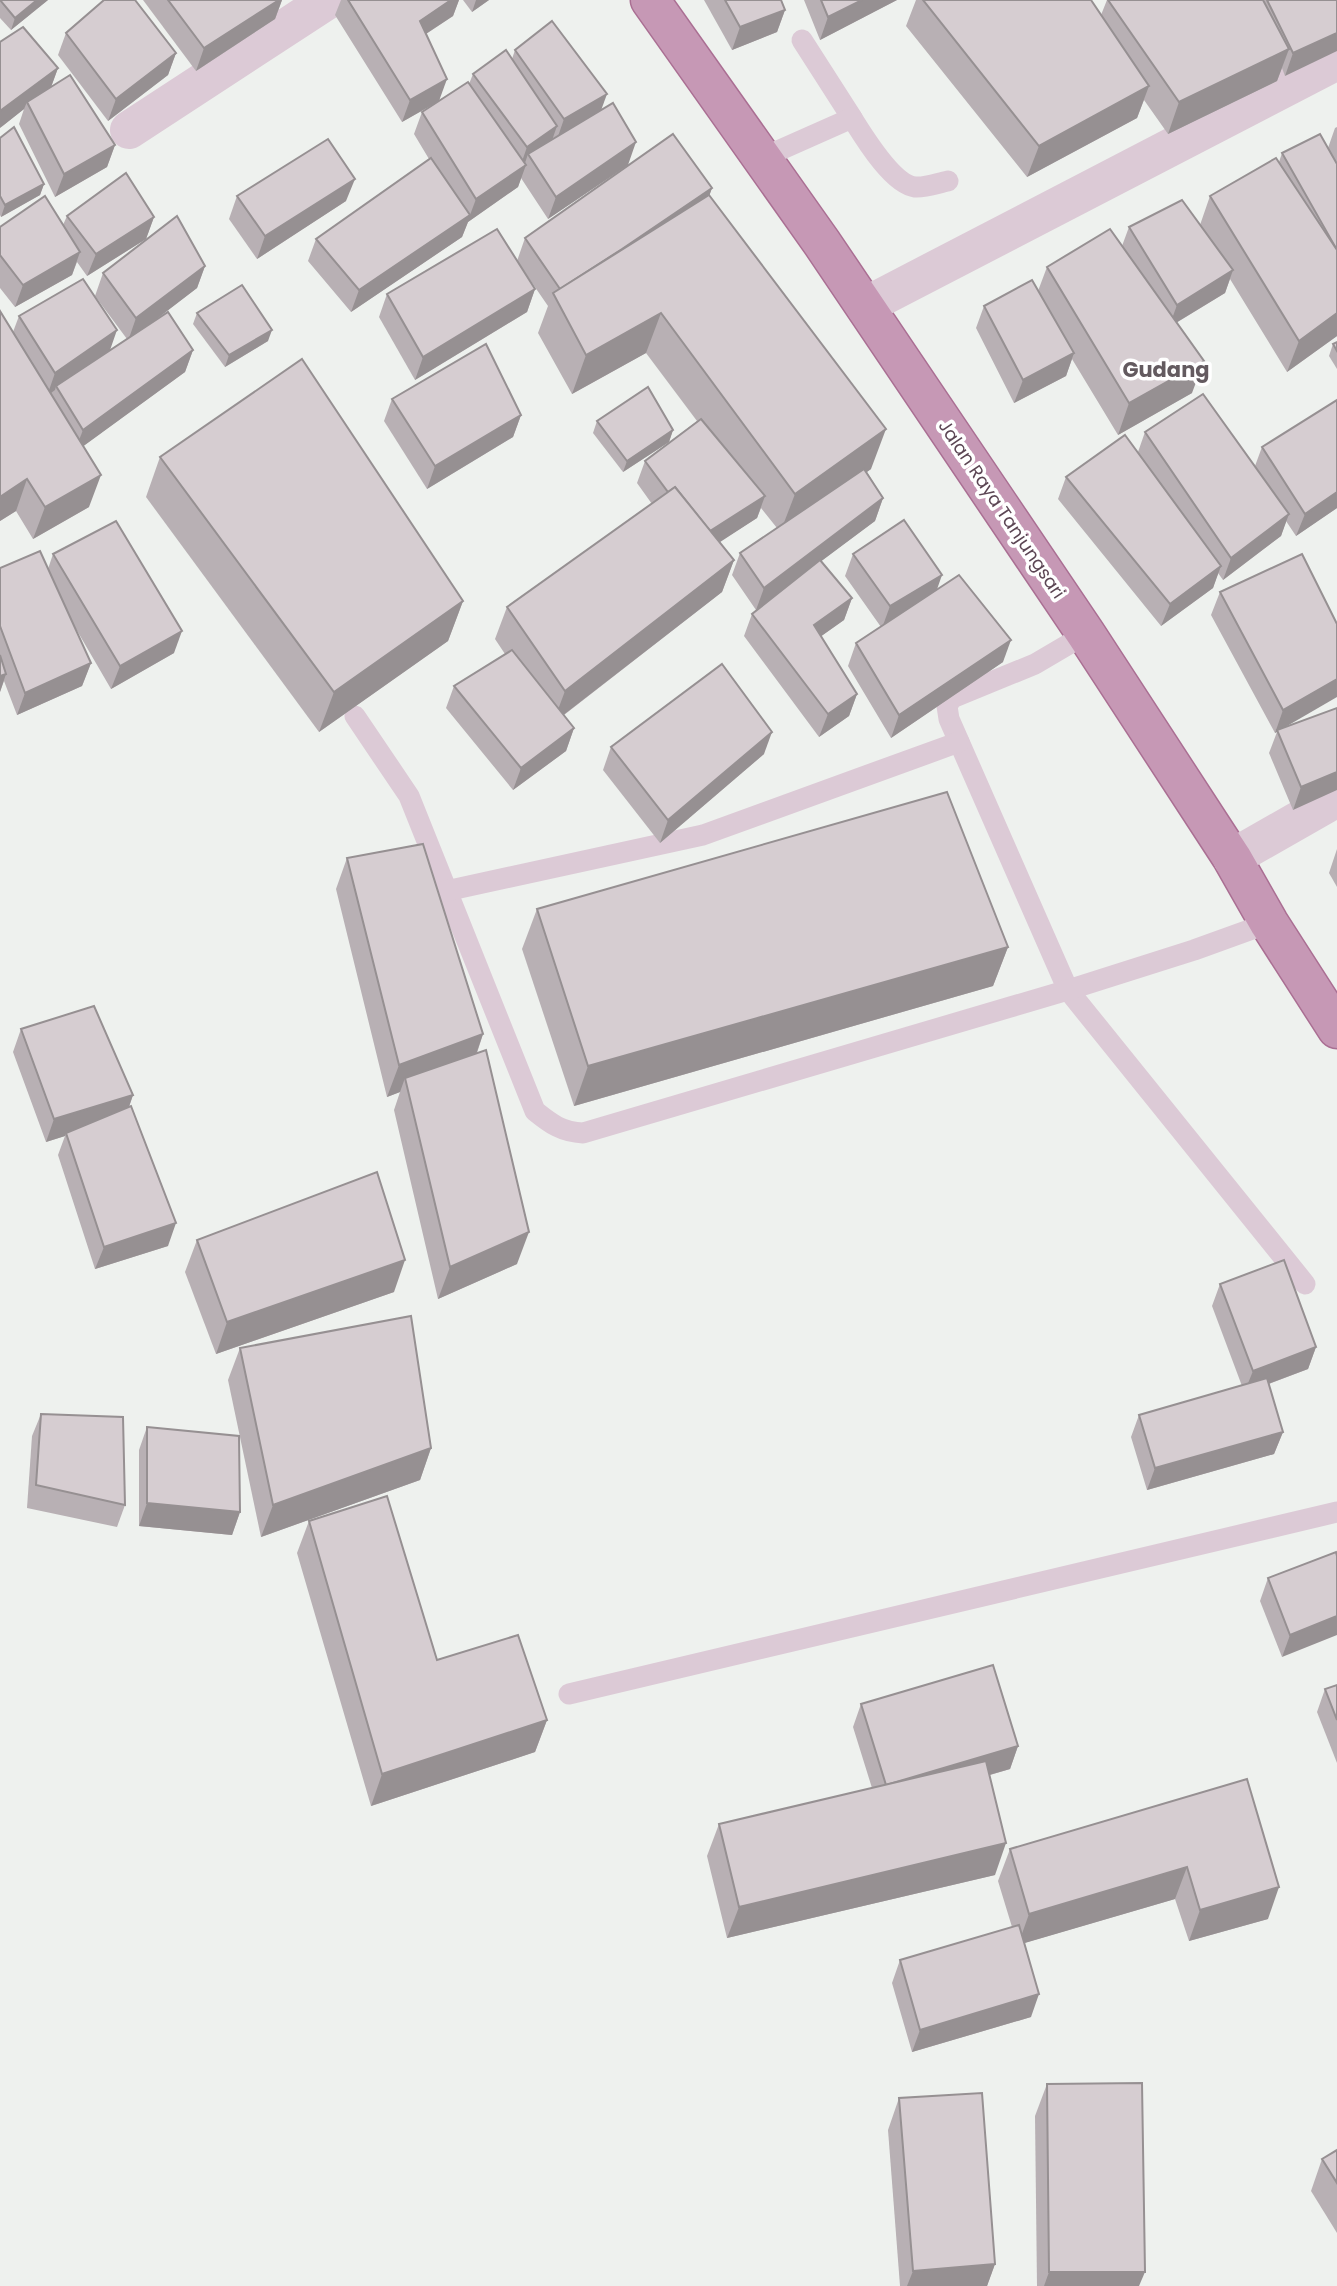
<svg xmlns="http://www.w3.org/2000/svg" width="1337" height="2286" font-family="Poppins,sans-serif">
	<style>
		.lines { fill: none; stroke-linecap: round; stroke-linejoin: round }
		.trunk-casing { stroke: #aa6f93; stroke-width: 41 }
		.service { stroke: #dccad6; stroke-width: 21 }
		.minor { stroke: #dccad6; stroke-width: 38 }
		.trunk { stroke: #c698b5; stroke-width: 38 }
		.wall { fill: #b8b0b4 }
		.shaded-wall { fill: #969092 }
		.building { fill: #d6cdd1; stroke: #969092; stroke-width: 2 }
		.labels { text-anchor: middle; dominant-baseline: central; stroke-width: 7; stroke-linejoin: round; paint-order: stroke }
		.street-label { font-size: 18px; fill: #5c4654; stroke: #fff }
		.quarter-label { font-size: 21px; font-weight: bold; fill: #635a5f; stroke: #fff }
	</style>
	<rect width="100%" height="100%" fill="#eef1ee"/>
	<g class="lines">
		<defs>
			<polyline id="trunk" points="650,0 822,243 1086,634 1232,858 1269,923 1337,1029"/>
		</defs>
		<use href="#trunk" class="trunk-casing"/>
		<g class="service">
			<polyline points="802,40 852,118"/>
			<path d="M762 158 852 118C864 137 892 184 915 187 925 188 938 183 948 181"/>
			<polyline points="1086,634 1035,664 952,698 947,706 949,719 1068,990 1305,1284"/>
			<path d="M355 716 409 796 535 1111C551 1124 562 1132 583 1133L1068 990 1194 950 1269 923"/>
			<polyline points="446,891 703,835 959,742"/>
			<polyline points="569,1694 1337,1512"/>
		</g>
		<g class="minor">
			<polyline points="129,130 328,0"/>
			<polyline points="865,306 1337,61"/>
			<polyline points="1232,858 1337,798"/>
		</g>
		<use href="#trunk" class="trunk"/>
	</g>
	<g class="wall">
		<polygon points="0,0 48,0 11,30 0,18"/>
		<polygon points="143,0 282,0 275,19 196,71"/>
		<polygon points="341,0 459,0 453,16 426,34 439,100 469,84 473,74 512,59 515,50 601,110 628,165 548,219 521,178 518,187 468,222 462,237 351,312 308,261 316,239 429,159 414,134 422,112 432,105 402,122 335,15"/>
		<polygon points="463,0 489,0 472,12"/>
		<polygon points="704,0 781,0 785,10 777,32 732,50"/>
		<polygon points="804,0 897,0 820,40"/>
		<polygon points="916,0 1091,0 1101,15 1107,0 1337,0 1285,76 1282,68 1277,81 1168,134 1144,100 1137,118 1027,177 906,26"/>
		<polygon points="66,33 176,53 168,75 108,121 58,55"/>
		<polygon points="58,68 51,87 115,145 107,167 55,197 19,124 24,109 0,128"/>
		<polygon points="1337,127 1337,336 1287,372 1230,279 1225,293 1176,323 1192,393 1118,435 1072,359 1066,376 1014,403 976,328 984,306 1038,291 1047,267 1122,246 1129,227 1200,225 1210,196 1279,162 1282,153 1328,148 1335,128"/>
		<polygon points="0,138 44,184 40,195 1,217 0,215"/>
		<polygon points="712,188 709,196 871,469 867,472 883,498 875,521 821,561 852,598 844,620 821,636 857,694 849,716 819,737 744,636 752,614 756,610 732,575 740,553 777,528 761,508 757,518 719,542 734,560 722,592 564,715 574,728 566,751 513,790 446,708 454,686 505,654 495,639 507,607 652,504 637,483 645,461 697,421 646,353 572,394 538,333 548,306 517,261 525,238"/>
		<polygon points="237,196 346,201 257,259 229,219"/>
		<polygon points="67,216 154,217 146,239 87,276 77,262 72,275 15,307 0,288 0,227 63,225"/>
		<polygon points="205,266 197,288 147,326 193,350 185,372 83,446 89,507 33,539 16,511 0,521 0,311 13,332 19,316 109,351 127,339 95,296 103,273"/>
		<polygon points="535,289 527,312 415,380 379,317 387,294"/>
		<polygon points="197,313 268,341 225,367 193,324"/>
		<polygon points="1337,342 1337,369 1329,356 1333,344"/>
		<polygon points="392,399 521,415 513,437 427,489 384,421"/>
		<polygon points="1337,400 1337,508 1296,536 1286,521 1281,536 1223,580 1218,573 1213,588 1161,626 1058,499 1066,477 1138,452 1145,432 1255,466 1262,447"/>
		<polygon points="597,421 673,430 669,442 623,472 593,433"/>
		<polygon points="160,457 463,601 448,641 319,732 146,497"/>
		<polygon points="53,554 174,653 111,689 72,622 91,663 82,686 17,715 4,681 0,692 0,568 48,569"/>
		<polygon points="853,554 937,590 1003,662 891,738 848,666 856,643 881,627 845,576"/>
		<polygon points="1302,554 1283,728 1337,708 1293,810 1269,753 1277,732 1275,733 1211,615 1220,592"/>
		<polygon points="611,747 764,754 660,843 603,770"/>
		<polygon points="1337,849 1337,887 1329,873"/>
		<polygon points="347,858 483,1034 477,1053 517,1264 438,1299 394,1110 400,1092 387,1097 336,889"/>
		<polygon points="537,909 1008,947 993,986 574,1106 522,949"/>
		<polygon points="21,1029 133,1095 129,1107 168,1246 95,1269 58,1155 65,1136 46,1142 13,1052"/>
		<polygon points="197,1240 394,1292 216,1354 185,1272"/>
		<polygon points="1220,1284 1316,1347 1308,1369 1269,1384 1283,1432 1274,1454 1147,1490 1131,1437 1139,1415 1242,1386 1212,1306"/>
		<polygon points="240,1348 431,1448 420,1480 261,1537 228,1380"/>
		<polygon points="41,1414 125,1505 117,1527 27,1508 32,1436"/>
		<polygon points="147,1427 240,1512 232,1535 139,1526 139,1450"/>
		<polygon points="309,1521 437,1660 547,1720 535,1752 371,1806 297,1553"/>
		<polygon points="1336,1552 1282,1657 1260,1601 1268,1578"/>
		<polygon points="1337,1685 1337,1763 1317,1712 1325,1689"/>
		<polygon points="861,1704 1018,1746 1010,1769 990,1775 995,1875 727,1938 707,1856 719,1824 872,1788 853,1727"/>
		<polygon points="1247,1779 1268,1919 1189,1941 1175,1899 1024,1943 1031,2017 912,2052 892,1983 900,1960 1012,1927 998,1881 1010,1849"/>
		<polygon points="1047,2084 1139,2286 1037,2286 1035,2116"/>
		<polygon points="899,2098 995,2264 987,2286 900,2286 888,2130"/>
		<polygon points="1337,2150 1337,2233 1311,2191 1322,2159"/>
	</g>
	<g class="shaded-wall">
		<polygon points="37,0 48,0 11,30 15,18"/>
		<polygon points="279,0 282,0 275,19 196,71 204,48"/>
		<polygon points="451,0 459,0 453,16 412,43 420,21"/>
		<polygon points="476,0 489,0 472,12"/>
		<polygon points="862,0 897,0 820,40 828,17"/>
		<polygon points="785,10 777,32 732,50 740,27"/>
		<polygon points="1337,33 1337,51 1285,76 1293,53"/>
		<polygon points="1289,49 1277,81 1168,134 1179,102"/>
		<polygon points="176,53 168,75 108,121 116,99"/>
		<polygon points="58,68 50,90 27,102 24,109 0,128 0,111"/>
		<polygon points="447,79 439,101 402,122 410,100"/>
		<polygon points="1149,86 1137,118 1027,177 1039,146"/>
		<polygon points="607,94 599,116 556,142 564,119"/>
		<polygon points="557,126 549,149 528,154 524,166 526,165 518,187 468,222 462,237 351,312 359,290 470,215 476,199 519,170 527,147"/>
		<polygon points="636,142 628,165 548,219 556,197"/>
		<polygon points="115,145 107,167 55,197 64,174"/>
		<polygon points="355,179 346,201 257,259 265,236"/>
		<polygon points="44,184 40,195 1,217 5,205"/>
		<polygon points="712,188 704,210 561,291"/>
		<polygon points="154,217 146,239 87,276 96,254"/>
		<polygon points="80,252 72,275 15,307 23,285"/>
		<polygon points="205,266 197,288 128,341 136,318"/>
		<polygon points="1233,270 1225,293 1169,327 1177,305"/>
		<polygon points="535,289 527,312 415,380 423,357"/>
		<polygon points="661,313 646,353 572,394 586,355"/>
		<polygon points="1337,313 1337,336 1287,372 1299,341"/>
		<polygon points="117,330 109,353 56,386 55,390 47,396 55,373"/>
		<polygon points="272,330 268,341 225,367 229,355"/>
		<polygon points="193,350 185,372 74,453 83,430"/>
		<polygon points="1074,353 1066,376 1014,403 1023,380"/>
		<polygon points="1204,361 1192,393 1118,435 1129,403"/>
		<polygon points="521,415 513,437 427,489 435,466"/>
		<polygon points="886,429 871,469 780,533 795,494"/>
		<polygon points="673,430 669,442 623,472 627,461"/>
		<polygon points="101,475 89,507 33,539 45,507"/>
		<polygon points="27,479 16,511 0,521 0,497"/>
		<polygon points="1337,492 1337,508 1296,536 1305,514"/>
		<polygon points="765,496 757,518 694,559 702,536"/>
		<polygon points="883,498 875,521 756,610 764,588"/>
		<polygon points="1289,514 1281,536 1223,580 1231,558"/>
		<polygon points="734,560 722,592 553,723 565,691"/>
		<polygon points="1221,566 1213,588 1161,626 1170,604"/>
		<polygon points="942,575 934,598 882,628 890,606"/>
		<polygon points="852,598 844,620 806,647 814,625"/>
		<polygon points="463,601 448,641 319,732 334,692"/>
		<polygon points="182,631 174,653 111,689 120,666"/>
		<polygon points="1011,640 1003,662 891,738 899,715"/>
		<polygon points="91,663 82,686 17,715 25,693"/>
		<polygon points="6,674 0,692 0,676"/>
		<polygon points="1337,679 1337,697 1275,733 1283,710"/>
		<polygon points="857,694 849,716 819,737 828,714"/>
		<polygon points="574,728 566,751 513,790 521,768"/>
		<polygon points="772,732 764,754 660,843 668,820"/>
		<polygon points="1337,772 1337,790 1293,810 1301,787"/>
		<polygon points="1008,947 993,986 574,1106 588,1066"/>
		<polygon points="483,1034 472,1066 405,1078 400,1092 387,1097 399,1065"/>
		<polygon points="133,1095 125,1118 66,1133 65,1136 46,1142 54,1119"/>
		<polygon points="176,1223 168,1246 95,1269 104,1247"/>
		<polygon points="529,1232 517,1264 438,1299 450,1267"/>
		<polygon points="405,1260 394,1292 216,1354 227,1322"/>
		<polygon points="1316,1347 1308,1369 1244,1393 1253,1371"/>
		<polygon points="1283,1432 1274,1454 1147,1490 1155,1468"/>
		<polygon points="431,1448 420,1480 261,1537 273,1505"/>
		<polygon points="147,1503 240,1512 232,1535 139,1526"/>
		<polygon points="1337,1616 1337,1635 1282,1657 1290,1635"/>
		<polygon points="547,1720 535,1752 371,1806 382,1774"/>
		<polygon points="1018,1746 1010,1769 878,1807 886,1785"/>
		<polygon points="1006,1843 995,1875 727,1938 739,1907"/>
		<polygon points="1187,1867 1175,1899 1018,1945 1029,1914"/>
		<polygon points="1279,1887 1268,1919 1189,1941 1200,1910"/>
		<polygon points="1039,1994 1031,2017 912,2052 920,2030"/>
		<polygon points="995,2264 987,2286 907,2286 913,2271"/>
		<polygon points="1049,2272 1145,2272 1139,2286 1044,2286"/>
	</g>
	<g class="building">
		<polygon points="0,0 37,0 15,18"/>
		<polygon points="104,0 135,0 176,53 116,99 66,33"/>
		<polygon points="168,0 279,0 204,48"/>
		<polygon points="348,0 451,0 420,21 447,79 410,100"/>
		<polygon points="725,0 781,0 785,10 740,27"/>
		<polygon points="821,0 862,0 828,17"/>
		<polygon points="923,0 1091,0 1149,86 1039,146"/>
		<polygon points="1108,0 1263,0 1289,49 1179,102"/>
		<polygon points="1267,0 1337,0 1337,33 1293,53"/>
		<polygon points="552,21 607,94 564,119 515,50"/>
		<polygon points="23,27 58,68 0,111 0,42"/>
		<polygon points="506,50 557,126 527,147 473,74"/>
		<polygon points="70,75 115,145 64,174 27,102"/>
		<polygon points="468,82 526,165 476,199 422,112"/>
		<polygon points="613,103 636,142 556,197 528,154"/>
		<polygon points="14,127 44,184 5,205 0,196 0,138"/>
		<polygon points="673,134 712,188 622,249 560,289 525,238"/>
		<polygon points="1320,134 1337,164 1337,250 1282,153"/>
		<polygon points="328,139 355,179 265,236 237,196"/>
		<polygon points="431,158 470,215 359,290 316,239"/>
		<polygon points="1276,158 1337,250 1337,313 1299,341 1210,196"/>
		<polygon points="126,173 154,217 96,254 67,216"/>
		<polygon points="709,195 886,429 795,494 661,313 586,355 553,293"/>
		<polygon points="45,196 80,252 23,285 0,255 0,227"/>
		<polygon points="1182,200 1233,270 1177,305 1129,227"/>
		<polygon points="177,216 205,266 136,318 103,273"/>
		<polygon points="497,229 535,289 423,357 387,294"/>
		<polygon points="1110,229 1204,361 1129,403 1047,267"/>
		<polygon points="83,279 117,330 55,373 19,316"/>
		<polygon points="1032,280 1074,353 1023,380 984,306"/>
		<polygon points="242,285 272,330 229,355 197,313"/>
		<polygon points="0,311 101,475 45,507 27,479 0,497"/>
		<polygon points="168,312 193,350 83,430 56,386"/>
		<polygon points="1337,342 1337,351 1333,344"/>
		<polygon points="486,344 521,415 435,466 392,399"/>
		<polygon points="302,359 463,601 334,692 160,457"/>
		<polygon points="648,387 673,430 627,461 597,421"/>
		<polygon points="1203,394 1289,514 1231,558 1145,432"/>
		<polygon points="1337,400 1337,492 1305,514 1262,447"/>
		<polygon points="701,419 765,496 710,531 675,487 668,492 645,461"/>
		<polygon points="1125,435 1221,566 1170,604 1066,477"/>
		<polygon points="864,469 883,498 764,588 740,553"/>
		<polygon points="675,487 734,560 565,691 507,607"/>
		<polygon points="904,520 942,575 890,606 853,554"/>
		<polygon points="116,521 182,631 120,666 53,554"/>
		<polygon points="40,551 91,663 25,693 0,626 0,568"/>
		<polygon points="1302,554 1337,624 1337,679 1283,710 1220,592"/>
		<polygon points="820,560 852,598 814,625 857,694 828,714 752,614"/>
		<polygon points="959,575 1011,640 899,715 856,643"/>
		<polygon points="512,650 574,728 521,768 454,686"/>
		<polygon points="0,655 6,674 0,676"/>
		<polygon points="722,664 772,732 668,820 611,747"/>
		<polygon points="1337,708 1337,772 1301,787 1277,730"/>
		<polygon points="947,792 1008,947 588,1066 537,909"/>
		<polygon points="423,844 483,1034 399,1065 347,858"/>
		<polygon points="94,1006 133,1095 54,1119 21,1029"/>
		<polygon points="486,1050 529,1232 450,1267 405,1078"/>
		<polygon points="131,1106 176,1223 104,1247 66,1133"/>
		<polygon points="377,1172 405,1260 227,1322 197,1240"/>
		<polygon points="1284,1260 1316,1347 1253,1371 1220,1284"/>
		<polygon points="411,1316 431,1448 273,1505 240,1348"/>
		<polygon points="1267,1378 1283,1432 1155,1468 1139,1415"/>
		<polygon points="41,1414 123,1417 125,1505 36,1485"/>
		<polygon points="147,1427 239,1436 240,1512 147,1503"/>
		<polygon points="387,1496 437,1660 518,1635 547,1720 382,1774 309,1521"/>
		<polygon points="1336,1552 1337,1556 1337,1616 1290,1635 1268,1578"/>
		<polygon points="993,1665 1018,1746 886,1785 861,1704"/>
		<polygon points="1337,1685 1337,1720 1325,1689"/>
		<polygon points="986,1761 1006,1843 739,1907 719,1824"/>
		<polygon points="1247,1779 1279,1887 1200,1910 1187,1867 1029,1914 1010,1849"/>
		<polygon points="1019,1925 1039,1994 920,2030 900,1960"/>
		<polygon points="1142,2083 1145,2272 1049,2272 1047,2084"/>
		<polygon points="982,2093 995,2264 913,2271 899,2098"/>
		<polygon points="1337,2150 1337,2183 1322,2159"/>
	</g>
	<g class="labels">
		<g class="street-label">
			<text transform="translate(1002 509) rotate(56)">Jalan Raya Tanjungsari</text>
		</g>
		<g class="quarter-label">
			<text x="1166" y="369">Gudang</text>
		</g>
	</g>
</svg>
